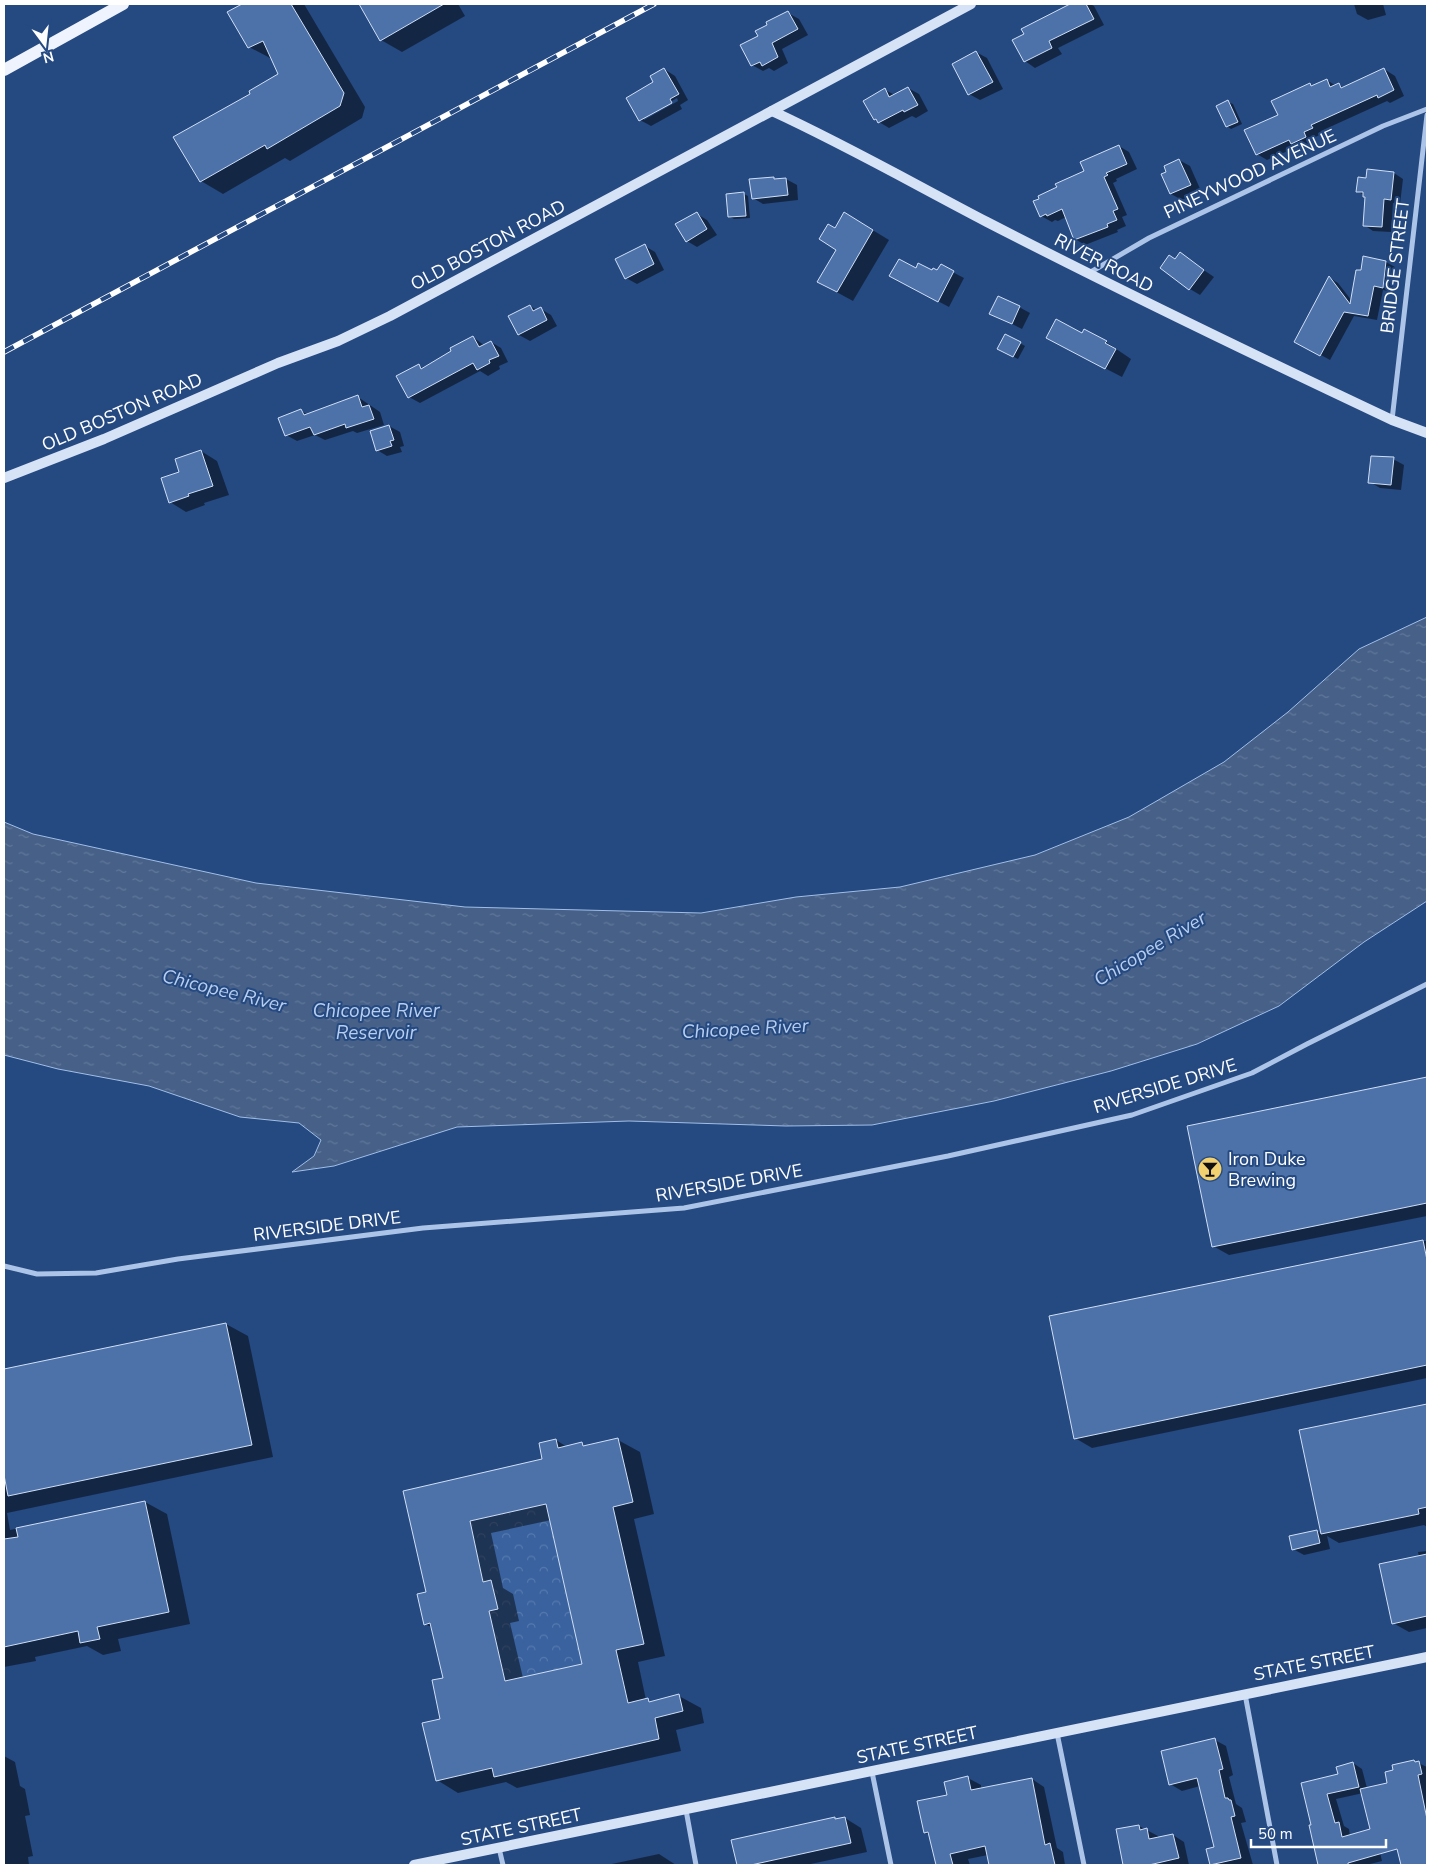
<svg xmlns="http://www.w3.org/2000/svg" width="1431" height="1869" font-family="'Nunito Sans',sans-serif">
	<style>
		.park { fill: url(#park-crowns) }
		.water { fill: url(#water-ripples); stroke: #a0bee8 }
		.shadow { fill: #0007; fill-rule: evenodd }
		.building { fill: #4d72aa; stroke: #d0dff5; fill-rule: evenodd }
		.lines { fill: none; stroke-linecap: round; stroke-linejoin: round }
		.street { stroke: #acc4e7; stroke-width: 5 }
		.secondary { stroke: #d6e2f6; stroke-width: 10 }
		.primary { stroke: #eef3fd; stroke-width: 12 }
		.rail-casing { stroke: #fff; stroke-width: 5.5 }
		.rail { stroke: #254981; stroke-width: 4; stroke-dasharray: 11; stroke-linecap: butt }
		.labels { text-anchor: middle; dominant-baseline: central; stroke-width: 4; stroke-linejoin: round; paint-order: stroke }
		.street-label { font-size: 18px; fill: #fff; stroke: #254981 }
		.poi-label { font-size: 18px; fill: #fff; stroke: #254981; text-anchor: start }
		.water-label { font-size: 19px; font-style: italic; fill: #b8ceee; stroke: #254981 }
	</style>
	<defs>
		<pattern id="park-crowns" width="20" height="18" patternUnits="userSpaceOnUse" patternTransform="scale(1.25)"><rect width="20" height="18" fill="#39629f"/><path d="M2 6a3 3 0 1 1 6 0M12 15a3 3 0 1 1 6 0" fill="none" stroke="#577aad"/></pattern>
		<pattern id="water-ripples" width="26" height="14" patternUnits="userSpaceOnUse" patternTransform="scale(1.25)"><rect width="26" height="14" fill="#466088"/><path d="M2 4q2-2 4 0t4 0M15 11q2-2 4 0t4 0" fill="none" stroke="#62789a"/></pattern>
	</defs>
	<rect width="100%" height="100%" fill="#254981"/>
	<polygon class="park" points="546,1504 582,1664 505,1681 489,1611 498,1608 491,1580 483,1582 469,1521"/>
	<polygon class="water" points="1427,617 1427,901 1364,942 1279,1006 1197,1044 1111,1071 994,1101 872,1125 786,1126 629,1121 457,1127 334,1166 292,1172 314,1156 321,1140 299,1123 240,1117 149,1086 58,1069 4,1055 4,822 33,834 256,883 465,907 701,913 796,897 900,887 1035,855 1129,817 1224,762 1288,712 1359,649"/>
	<g class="shadow">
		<polygon points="245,4 304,4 365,107 362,118 290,161 285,158 223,194 201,181 252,94 280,75 272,59 249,47 229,13"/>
		<polygon points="360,4 458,4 465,16 402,52 381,40"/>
		<polygon points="1075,4 1090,4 1094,6 1104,25 1058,48 1062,54 1035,68 1025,61 1026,35 1023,29"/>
		<polygon points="1354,4 1383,4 1386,15 1368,20 1357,14"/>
		<polygon points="788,13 799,19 808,35 782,49 788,63 774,71 769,68 763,71 752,65 759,37"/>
		<polygon points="976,52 987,58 1003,89 980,100 969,94"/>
		<path d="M664 69 675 76 688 100 680 105 682 109 651 126 640 120 655 83ZM677 98 678 101 644 120V117Z"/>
		<polygon points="1384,69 1395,76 1404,96 1390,103 1387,101 1321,131 1322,134 1313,138 1316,143 1302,150 1297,147 1267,160 1257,154 1280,116 1310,85 1313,86 1327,80 1336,86 1339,85 1344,88"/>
		<polygon points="908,88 919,94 928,111 916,118 912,116 889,128 874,119 885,90 895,95"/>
		<polygon points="1228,102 1233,104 1242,124 1231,129 1227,126"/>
		<polygon points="1119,146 1129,152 1137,169 1116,179 1117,181 1113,183 1127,215 1122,217 1126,226 1117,230 1118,232 1085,245 1075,239 1066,217 1058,221 1055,220 1052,222 1041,216 1086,172"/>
		<polygon points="1179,160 1190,166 1201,191 1182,200 1171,194 1168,172"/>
		<polygon points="1368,170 1394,173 1403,179 1400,204 1393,203 1391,232 1373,231 1364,225 1366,197 1358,191 1367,179"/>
		<polygon points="774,178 777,180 786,179 797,185 798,200 763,204 753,198"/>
		<polygon points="744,194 748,196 750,218 734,219 729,216"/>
		<polygon points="697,214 707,220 717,235 697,247 687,241"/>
		<polygon points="861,223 889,240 853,301 818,282 838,250 835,229"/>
		<polygon points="645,246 655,252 664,270 637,284 626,278"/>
		<polygon points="1180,254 1214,277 1200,295 1190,289 1176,260"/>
		<polygon points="1386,262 1395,267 1394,278 1392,292 1383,290 1377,320 1354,316 1330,360 1296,341 1330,278 1338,283 1352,301 1362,272"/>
		<polygon points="941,266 964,278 949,307 902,282 917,269 938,272"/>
		<polygon points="530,306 537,310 541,309 551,315 557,326 530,341 519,335 510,317"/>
		<polygon points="1019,307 1030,313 1022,329 991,313"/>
		<polygon points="1005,335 1025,346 1018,359 998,349"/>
		<polygon points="1082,335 1106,342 1131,359 1122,377 1064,347"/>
		<polygon points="473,337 485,346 491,342 501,348 508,362 499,366 500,369 488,376 480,371 420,403 409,397 419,366 424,369"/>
		<polygon points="358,397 380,412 384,425 357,433 353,431 325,440 315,435 297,441 286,435 301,411 309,415"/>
		<polygon points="389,426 400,432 404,446 400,447 402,452 387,456 377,450"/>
		<polygon points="201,451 217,461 229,495 204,503 205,505 186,512 170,502 181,473"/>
		<polygon points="1393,459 1404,465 1401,490 1380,488 1370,482"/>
		<polygon points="1427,1077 1427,1216 1229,1255 1213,1246 1188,1127"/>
		<polygon points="1422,1241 1427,1241 1427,1378 1092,1448 1075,1438 1050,1317"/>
		<polygon points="226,1324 248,1336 273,1457 7,1513 10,1530 145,1502 167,1514 190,1624 118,1639 121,1651 103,1655 87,1646 35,1657 36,1661 4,1667 4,1370"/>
		<polygon points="1427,1405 1427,1527 1424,1525 1339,1543 1327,1536 1330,1549 1304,1555 1293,1549 1317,1531 1322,1534 1301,1431"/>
		<path d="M556 1440 567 1447 582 1444 587 1447 618 1440 640 1452 654 1514 634 1519 665 1656 638 1662 646 1700 652 1702 679 1696 701 1708 704 1723 676 1730 681 1751 517 1788 506 1782 458 1793 437 1780 444 1679 433 1628 425 1624 428 1593 404 1492 544 1460ZM551 1520 583 1665 523 1678 510 1623 519 1621 513 1594 503 1588 491 1533Z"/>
		<polygon points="1427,1551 1427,1628 1409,1632 1393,1623 1419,1557 1418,1552"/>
		<polygon points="1215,1740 1226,1746 1233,1775 1229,1777 1236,1804 1242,1808 1246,1822 1241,1823 1253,1865 1211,1865 1207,1850 1215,1848 1200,1786 1182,1791 1170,1784"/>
		<polygon points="4,1756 15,1762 20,1786 25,1789 30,1815 25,1816 33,1856 28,1857 29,1865 4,1865"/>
		<polygon points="1414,1761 1427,1767 1427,1865 1403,1865 1381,1786 1388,1784 1394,1771"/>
		<polygon points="1353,1763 1362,1769 1368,1792 1336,1799 1344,1826 1349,1829 1350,1836 1376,1836 1382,1861 1366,1865 1319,1865 1311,1826 1313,1826 1302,1784 1340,1775"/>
		<polygon points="968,1778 981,1785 981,1789 1032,1779 1044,1787 1057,1848 1063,1852 1065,1865 990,1865 988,1855 968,1859 970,1865 937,1865 930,1835 925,1833 948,1796"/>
		<polygon points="834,1818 838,1820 845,1818 861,1828 867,1852 806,1865 738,1865"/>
		<polygon points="1139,1826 1158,1836 1158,1839 1173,1835 1184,1842 1189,1865 1125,1865 1118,1830"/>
		<polygon points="659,1854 676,1865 607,1865"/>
	</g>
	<g class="building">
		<polygon points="242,4 291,4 344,93 340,106 267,149 265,145 200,182 173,137 250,94 249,91 278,74 263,41 248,48 227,12"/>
		<polygon points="359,4 444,4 380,41"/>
		<polygon points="1070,4 1086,4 1094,19 1049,41 1052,48 1024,62 1012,40 1024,34 1021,29"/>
		<polygon points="788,11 798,29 772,43 778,57 762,66 760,62 751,66 740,45 758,36 755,31 767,25 766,22"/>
		<polygon points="976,51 993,82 968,95 952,64"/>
		<polygon points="664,68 679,94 670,99 672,103 639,121 626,98 653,82 650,76"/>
		<polygon points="1384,68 1394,90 1378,98 1377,95 1311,125 1313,128 1304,132 1306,137 1291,144 1289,140 1256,155 1244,130 1278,115 1271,101 1310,83 1311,86 1327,79 1330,87 1339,83 1341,88"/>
		<polygon points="908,87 918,105 904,112 903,110 878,123 876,119 874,120 863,101 885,88 889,97"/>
		<polygon points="1228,100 1238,122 1226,127 1216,106"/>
		<polygon points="1119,145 1127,164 1106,173 1108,175 1104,177 1118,209 1113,211 1117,220 1107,224 1108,227 1074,240 1062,209 1047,216 1046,214 1040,217 1033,201 1039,199 1038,196 1057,187 1055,184 1084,171 1080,162"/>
		<polygon points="1179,159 1191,185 1170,194 1161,174 1166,172 1164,166"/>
		<polygon points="1367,169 1394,172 1391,200 1384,199 1382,227 1363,226 1365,197 1363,197 1363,192 1356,192 1358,177 1366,178"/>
		<polygon points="774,177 774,179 786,178 788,195 752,199 749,179"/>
		<polygon points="744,192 746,216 728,217 726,194"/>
		<polygon points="697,212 707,229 686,242 675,224"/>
		<polygon points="844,212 873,230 837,292 817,282 836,250 819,239 828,224 835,228"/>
		<polygon points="645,244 654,264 625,279 615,259"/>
		<polygon points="1180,252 1204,270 1189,290 1160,268 1169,255 1175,259"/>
		<polygon points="1363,256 1386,261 1383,288 1374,286 1368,316 1344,312 1320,356 1294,342 1329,276 1350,304 1356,270 1361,270"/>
		<polygon points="899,259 916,268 918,263 932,270 933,268 937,270 941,264 954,271 938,302 889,276"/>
		<polygon points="998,296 1020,306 1012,324 989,314"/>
		<polygon points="530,305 533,311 541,307 547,320 518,335 508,316"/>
		<polygon points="1056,319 1082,333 1084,329 1107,341 1105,343 1116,349 1105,369 1046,338"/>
		<polygon points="1005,334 1021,342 1013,357 997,349"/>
		<polygon points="473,336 479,347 491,341 499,356 489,360 490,363 477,370 473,363 408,398 396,376 419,364 421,369 451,351 450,348"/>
		<polygon points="358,395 362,407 369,405 374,419 346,428 345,424 314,435 310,427 285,436 278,418 301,409 304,415"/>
		<polygon points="389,425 394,440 390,441 392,446 376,451 370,431"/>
		<polygon points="201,450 213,486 188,494 189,496 169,503 161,478 179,472 175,459"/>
		<polygon points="1371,456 1394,457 1391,485 1368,483"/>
		<polygon points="1427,1077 1427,1203 1212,1247 1187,1126"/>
		<polygon points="1423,1240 1427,1260 1427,1365 1074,1439 1049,1316"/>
		<polygon points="226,1323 252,1445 8,1496 4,1475 4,1369"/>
		<polygon points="1427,1404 1427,1507 1418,1509 1419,1514 1321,1534 1299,1430"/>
		<path d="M618 1438 633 1502 613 1507 644 1644 616 1650 628 1703 648 1698 649 1702 679 1694 683 1711 655 1718 659 1739 494 1777 492 1768 436 1781 422 1723 440 1719 432 1680 443 1678 430 1623 424 1625 417 1594 426 1592 403 1491 542 1459 539 1443 556 1439 558 1448 582 1442 583 1446ZM546 1504 582 1664 505 1681 489 1611 498 1609 491 1580 483 1582 470 1521Z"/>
		<polygon points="145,1501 169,1612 97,1627 100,1639 80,1643 78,1631 4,1647 4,1539 18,1537 16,1528"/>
		<polygon points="1317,1530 1320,1543 1292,1550 1289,1536"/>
		<polygon points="1427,1554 1427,1616 1392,1624 1379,1564"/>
		<polygon points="1215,1738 1223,1769 1219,1770 1225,1798 1228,1798 1229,1800 1231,1800 1235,1816 1231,1817 1241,1858 1210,1865 1206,1849 1214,1847 1197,1778 1169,1785 1161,1751"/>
		<polygon points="1414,1760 1415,1762 1419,1761 1422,1774 1418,1775 1427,1819 1427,1865 1401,1865 1397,1849 1348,1863 1348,1865 1318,1865 1309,1825 1311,1825 1301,1783 1338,1774 1336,1767 1353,1762 1359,1787 1327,1794 1335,1823 1339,1822 1342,1837 1370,1829 1360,1789 1387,1783 1385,1772 1393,1770 1392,1765"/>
		<polygon points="968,1776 971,1790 1032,1778 1045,1845 1050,1843 1055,1865 989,1865 985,1846 950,1854 953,1865 936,1865 928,1832 924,1833 917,1801 947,1795 944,1782"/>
		<polygon points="835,1817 835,1819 845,1817 851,1843 751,1865 737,1865 731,1840"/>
		<polygon points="1139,1825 1140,1830 1147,1828 1149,1839 1173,1834 1179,1858 1149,1865 1123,1865 1116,1829"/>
	</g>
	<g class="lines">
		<g class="street">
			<polyline points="1089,273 1149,238 1383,126 1427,109"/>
			<polyline points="1392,420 1427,115"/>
			<polyline points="4,1266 37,1274 96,1273 178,1259 423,1228 684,1208 948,1156 1132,1115 1252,1073 1307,1044 1427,984"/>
			<polyline points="1245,1694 1277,1865"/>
			<polyline points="1057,1733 1084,1865"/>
			<polyline points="872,1772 891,1865"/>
			<polyline points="686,1810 696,1865"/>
			<polyline points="499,1848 503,1865"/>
		</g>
		<g class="secondary">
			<path d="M772 111C846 145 916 185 987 222 1121 291 1256 356 1392 420L1427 433"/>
			<polyline points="4,478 104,439 278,363 338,341 390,316 971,4"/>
			<polyline points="414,1865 1427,1657"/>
		</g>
		<polyline class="primary" points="4,70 123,4"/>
		<defs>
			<polyline id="rail" points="4,352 654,4"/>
		</defs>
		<use href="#rail" class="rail-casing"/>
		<use href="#rail" class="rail"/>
	</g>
	<defs>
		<symbol id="bar-disc" viewBox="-11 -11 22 22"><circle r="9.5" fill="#f1d170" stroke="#254981"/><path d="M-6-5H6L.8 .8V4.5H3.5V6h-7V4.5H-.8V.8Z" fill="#111"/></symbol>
	</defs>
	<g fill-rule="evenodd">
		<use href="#bar-disc" x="1196" y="1155" width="28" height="28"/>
	</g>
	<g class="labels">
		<g class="street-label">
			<text transform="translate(1250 174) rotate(-25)">PINEYWOOD AVENUE</text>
			<text transform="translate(488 245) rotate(-28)">OLD BOSTON ROAD</text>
			<text transform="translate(1104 263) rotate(27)">RIVER ROAD</text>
			<text transform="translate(1395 266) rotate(-83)">BRIDGE STREET</text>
			<text transform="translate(122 412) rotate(-23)">OLD BOSTON ROAD</text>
			<text transform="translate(1165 1086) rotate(-17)">RIVERSIDE DRIVE</text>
			<text transform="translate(729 1183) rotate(-10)">RIVERSIDE DRIVE</text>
			<text transform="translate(327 1226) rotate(-7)">RIVERSIDE DRIVE</text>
			<text transform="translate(1314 1663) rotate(-11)">STATE STREET</text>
			<text transform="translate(917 1745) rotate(-12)">STATE STREET</text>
			<text transform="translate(521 1827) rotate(-12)">STATE STREET</text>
		</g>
		<g class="poi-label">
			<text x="1228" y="1159">Iron Duke<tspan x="1228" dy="21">Brewing</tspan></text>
		</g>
		<g class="water-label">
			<text transform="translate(1150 949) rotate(-31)">Chicopee River</text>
			<text transform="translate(224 991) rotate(14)">Chicopee River</text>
			<text x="376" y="1011">Chicopee River<tspan x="376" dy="22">Reservoir</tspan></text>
			<text transform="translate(745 1029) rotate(-3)">Chicopee River</text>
		</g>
	</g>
	<rect width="1431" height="1869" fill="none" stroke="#ffffff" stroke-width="10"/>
	<g transform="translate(45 45) rotate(165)" stroke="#254981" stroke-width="4" paint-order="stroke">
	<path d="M0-4L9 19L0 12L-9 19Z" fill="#ffffff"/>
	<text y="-8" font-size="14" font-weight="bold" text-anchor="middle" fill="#ffffff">N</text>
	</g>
	<path d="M1251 1839v8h135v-8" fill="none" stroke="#ffffff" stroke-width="2.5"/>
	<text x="1258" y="1839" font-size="15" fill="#ffffff" stroke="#254981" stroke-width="4" paint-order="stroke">50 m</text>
</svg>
